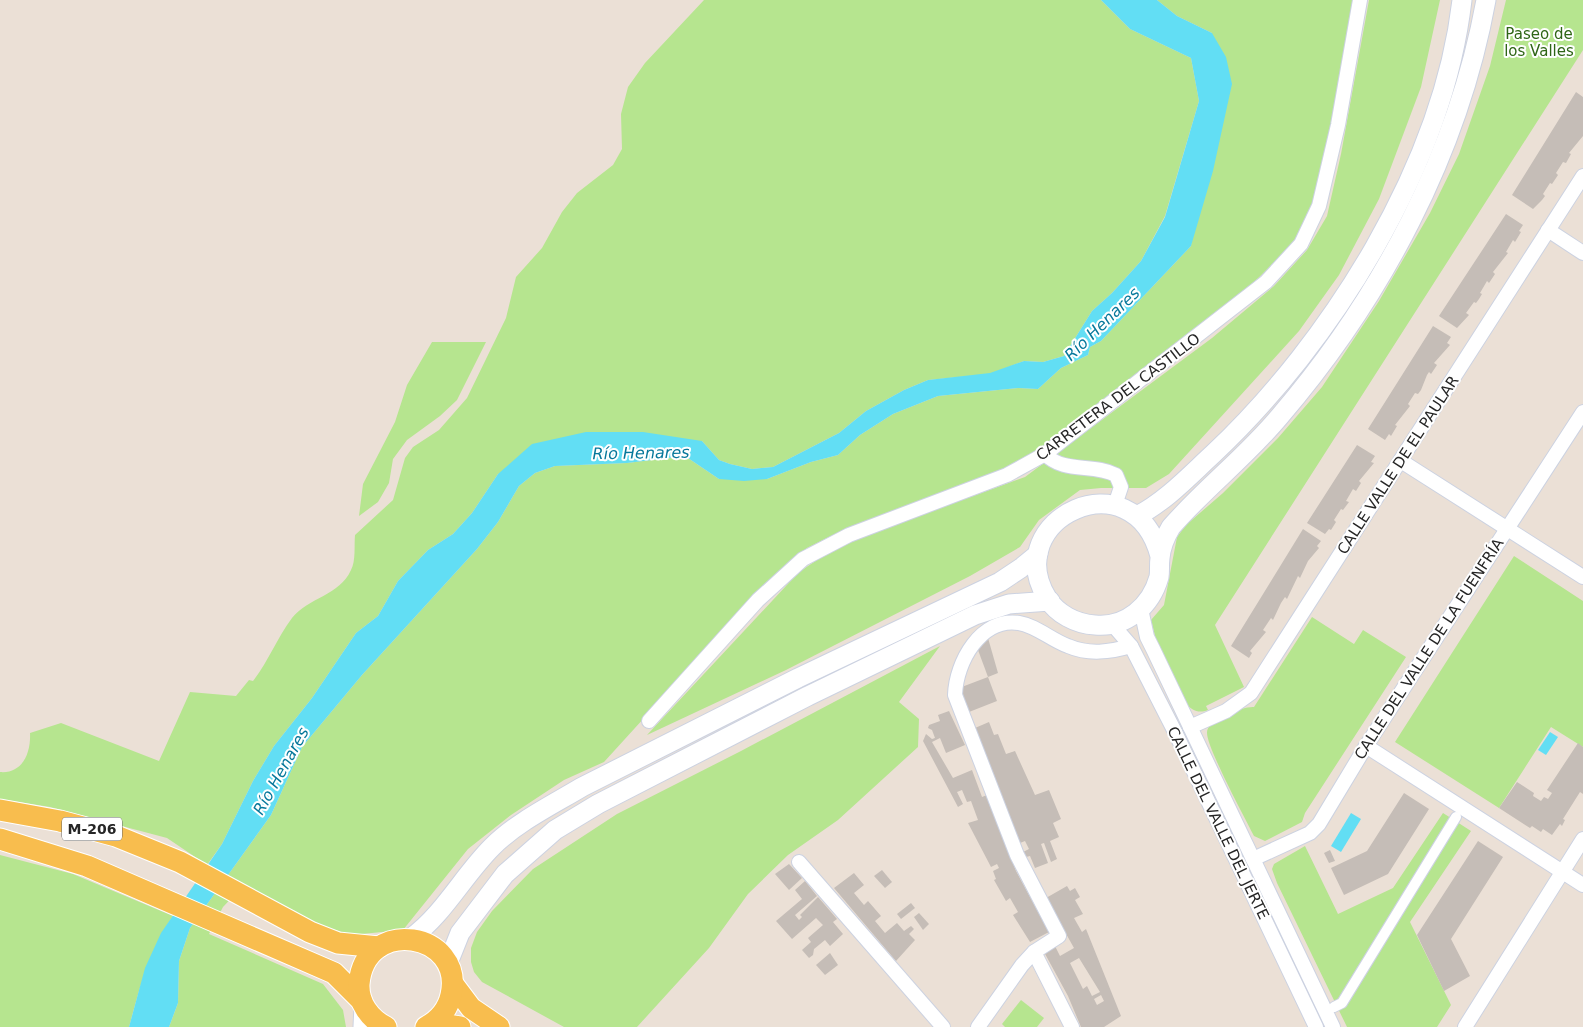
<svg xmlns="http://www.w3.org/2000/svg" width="1583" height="1027" font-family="'DejaVu Sans',sans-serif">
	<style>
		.green { fill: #b6e58f }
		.water { fill: #62def4 }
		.building { fill: #c5bdb7; fill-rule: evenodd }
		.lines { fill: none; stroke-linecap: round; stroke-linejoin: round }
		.pedestrian-casing { stroke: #ccd2e1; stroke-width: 12 }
		.minor-casing { stroke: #ccd2e1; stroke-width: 16 }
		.secondary-casing { stroke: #ccd2e1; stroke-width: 21 }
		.primary-casing { stroke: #fff; stroke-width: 23 }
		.pedestrian { stroke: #fff; stroke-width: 10 }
		.minor { stroke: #fff; stroke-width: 14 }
		.secondary { stroke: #fff; stroke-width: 19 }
		.primary { stroke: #f8bd4e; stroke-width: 21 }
		.labels { text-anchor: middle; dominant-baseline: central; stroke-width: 4; stroke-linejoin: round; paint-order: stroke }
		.shield { fill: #fff; stroke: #676767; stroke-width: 1 }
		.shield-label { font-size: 14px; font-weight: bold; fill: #262626 }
		.park-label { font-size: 15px; fill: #2e6515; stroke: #fff }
		.street-label { font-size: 15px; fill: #262626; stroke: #fff }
		.water-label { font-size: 16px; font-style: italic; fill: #06789b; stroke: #fff }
	</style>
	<rect width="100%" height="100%" fill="#ebe0d6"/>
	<g class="green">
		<path d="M704 0H1101L1130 29 1191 58 1199 101 1165 216 1141 261 1112 293 1092 311 1064 356 1043 362 1024 361 990 374 928 380 904 390 866 411 839 433 773 467 752 469 730 464 719 460 702 441 498 474 472 513 453 534 428 550 398 581 378 616 356 633 312 698 274 746 253 781 222 844 207 865 167 838 50 807 0 799V772C23 774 31 752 30 733L61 723 159 761 190 692 236 696 249 680 253 681C268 662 277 638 292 618 308 598 340 595 351 570 356 561 354 546 355 535L393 500 405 458 413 447 439 430 467 398 506 318 516 277 542 248 562 212 577 193 613 165 622 149 621 114 628 87 645 63Z"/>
		<polygon points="1157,0 1354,0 1332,130 1313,206 1293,244 1245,291 1044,447 1012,466 839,532 807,548 767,583 604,762 564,780 511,815 468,849 403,930 351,935 317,924 244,885 223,907 209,934 323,984 343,1010 346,1027 169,1027 178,1003 179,961 190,928 271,815 302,747 362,675 477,549 498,522 519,486 535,473 555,466 627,463 685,456 719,479 767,479 811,462 838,455 860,435 893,414 938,396 1018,388 1038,389 1061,368 1088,355 1090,347 1101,341 1191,246 1212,33 1177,16"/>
		<polygon points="1369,0 1440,0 1421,87 1379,199 1339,275 1299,331 1169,474 1146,488 1101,488 1080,490 1039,520 1020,547 970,576 786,670 647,735 799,572 829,552 874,532 1025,477 1212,338 1274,286 1307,250 1327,216 1341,154"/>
		<path d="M1506 0H1583V50L1215 625 1244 687 1206 706 1208 710C1198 714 1192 710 1185 703L1157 644 1151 620 1164 605 1177 537 1186 525 1223 493 1278 438 1322 387 1379 301 1430 213 1459 154 1490 66Z"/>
		<polygon points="432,342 486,342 457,400 440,416 407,440 393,459 389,483 378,502 359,516 363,484 395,422 407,385"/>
		<polygon points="1514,556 1583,601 1583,747 1551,727 1499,808 1395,742"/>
		<path d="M1312 617 1354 644 1363 630 1406 657 1305 813 1302 822 1265 841 1254 836C1245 818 1207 748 1207 733 1206 720 1243 706 1254 707Z"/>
		<polygon points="940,646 899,702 919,719 918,747 838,820 788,855 748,894 709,948 637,1027 564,1027 482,982 474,972 471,962 471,948 477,932 492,911 533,869 617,814 741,751"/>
		<polygon points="1443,813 1471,831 1410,922 1451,1005 1437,1027 1347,1027 1277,883 1272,869 1274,864 1305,846 1338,914 1393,888"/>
		<path d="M0 855 73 874 173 916C149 950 140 987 129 1027H0Z"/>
		<polygon points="1021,1000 1044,1018 1037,1027 1005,1027 1002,1024"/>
	</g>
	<g class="water">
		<polygon points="1101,0 1157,0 1177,16 1212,33 1226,57 1232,84 1213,171 1191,246 1101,341 1090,347 1088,355 1061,368 1038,389 1018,388 938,396 893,414 860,435 838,455 811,462 767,479 744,481 719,479 685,456 627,463 555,466 535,473 519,486 498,522 477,549 362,675 302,747 271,815 190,928 179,961 178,1003 169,1027 129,1027 145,968 161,933 222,844 253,781 274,746 312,698 356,633 378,616 398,581 428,550 453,534 472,513 498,474 532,444 586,432 643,432 702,441 719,460 730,464 752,469 773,467 839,433 866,411 904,390 928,380 990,373 1024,361 1043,362 1064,356 1092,311 1112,293 1141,261 1165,217 1199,101 1191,58 1130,29"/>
		<polygon points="1550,732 1558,737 1546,755 1538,750"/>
		<polygon points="1351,813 1361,819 1341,852 1331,846"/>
	</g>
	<g class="building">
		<polygon points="1576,92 1583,97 1583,136 1569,153 1571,154 1566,163 1563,162 1556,173 1558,175 1552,184 1550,183 1543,194 1545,196 1542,200 1533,209 1512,195"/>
		<polygon points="1506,214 1523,225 1519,231 1521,232 1515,242 1513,240 1506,252 1508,253 1493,272 1495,274 1489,283 1487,281 1480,293 1482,294 1479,299 1476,303 1474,302 1466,313 1469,315 1457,328 1439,316"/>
		<polygon points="1433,326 1451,337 1447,343 1450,345 1434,363 1437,365 1431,374 1429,372 1427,375 1421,390 1418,394 1415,393 1408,404 1410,406 1395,425 1397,426 1391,436 1389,434 1385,440 1368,429"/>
		<polygon points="1357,445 1375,456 1371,462 1374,463 1359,481 1361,483 1356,491 1353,489 1346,501 1349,502 1343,510 1341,509 1334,520 1336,522 1331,530 1329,529 1325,534 1307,523"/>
		<polygon points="1303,529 1321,541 1317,546 1319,548 1308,561 1300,578 1298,576 1287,599 1285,597 1281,603 1273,620 1271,618 1263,630 1266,632 1250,651 1252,653 1249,658 1231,646"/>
		<polygon points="988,638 998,673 988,677 978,650"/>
		<polygon points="988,677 997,701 969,712 959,688"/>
		<polygon points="949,711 965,745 946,753 940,738 932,742 953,778 972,770 982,797 987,795 1016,871 1049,932 1030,942 1013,915 1018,912 1010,898 1006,901 994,880 996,879 993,871 999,868 997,864 991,867 968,823 978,820 971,801 967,802 962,790 957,792 963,804 958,807 923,741 926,734 932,739 935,738 932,730 928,728 929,725 940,721 938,715"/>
		<polygon points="989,722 994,735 998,734 1006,754 1015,751 1035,795 1049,790 1061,819 1053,823 1059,837 1050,841 1057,859 1051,862 1044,843 1041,844 1048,863 1035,868 1030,856 1026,857 1023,852 1029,849 1025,841 1020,843 975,728"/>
		<polygon points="1578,743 1583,747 1583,794 1580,792 1563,819 1565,820 1562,826 1560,824 1552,835 1543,829 1541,832 1532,826 1530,828 1499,808 1517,782 1534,793 1533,796 1541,801 1544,797 1548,799 1552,793 1547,790"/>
		<polygon points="1404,793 1429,809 1388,874 1344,895 1331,868 1367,851"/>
		<polygon points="1478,841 1503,857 1451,939 1470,976 1444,991 1417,935"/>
		<polygon points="1330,850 1335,861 1329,863 1324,853"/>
		<polygon points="789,864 802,878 789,890 775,874"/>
		<polygon points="882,870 892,882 885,888 874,876"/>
		<polygon points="854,873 864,885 854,893 864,905 868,901 881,916 875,921 885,933 897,923 904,931 911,926 914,929 909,934 915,940 896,961 834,888"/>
		<polygon points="805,881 817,896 795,915 799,920 802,917 800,915 818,897 837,919 833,922 843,934 830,946 825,940 814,949 813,955 809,958 802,950 811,942 808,938 823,925 816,918 792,939 776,921 802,899 795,890"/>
		<path d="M1067 886 1070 891 1075 888 1080 897 1075 900 1083 914 1074 918 1082 932 1086 929 1121 1016 1104 1027H1081L1068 996 1044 952 1055 946 1060 956 1074 948 1046 898ZM1079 958 1100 992 1092 996 1087 986 1083 989 1070 963ZM1101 995 1104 1001 1097 1005 1094 999Z"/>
		<polygon points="911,903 915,908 901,919 897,914"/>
		<polygon points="919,913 929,924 923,930 914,917"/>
		<polygon points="830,953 838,965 825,975 816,965"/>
	</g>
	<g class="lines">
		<defs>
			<polyline id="pedestrian" points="1334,1007 1342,1003 1456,817"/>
			<g id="minor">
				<polyline points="1548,230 1583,253"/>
				<path d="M1045 454C1064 474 1093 463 1116 475L1121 487 1115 505"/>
				<polyline points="1401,461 1583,577"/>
				<polyline points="1141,609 1147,637 1153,649 1333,1027"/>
				<polyline points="1112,624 1131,646 1175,732 1316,1027"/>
				<polyline points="649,721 758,600 803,559 849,535 1007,475 1045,454 1266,282 1301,244 1319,206 1338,125 1360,0"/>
				<polyline points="1190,727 1226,711 1251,693 1583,176"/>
				<polyline points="1366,746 1583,885"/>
				<polyline points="1253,859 1310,833 1319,824 1366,746 1583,412"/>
				<polyline points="799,862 943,1027"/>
				<polyline points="1034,952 1072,1027"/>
				<path d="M978 1027 1022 965 1034 952 1059 936 1017 855 955 695C956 662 981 617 1019 623 1037 626 1051 640 1068 646 1089 655 1110 652 1131 646"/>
				<polyline points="1465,1027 1583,839"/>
			</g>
			<g id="secondary">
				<path d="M1137 516C1166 501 1189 476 1213 454 1332 342 1443 165 1462 0"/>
				<path d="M1160 556C1133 455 999 519 1047 598 1057 614 1076 624 1095 625 1126 628 1151 606 1159 577 1160 571 1159 565 1160 558 1161 546 1165 537 1171 527 1205 488 1247 456 1280 416 1381 298 1458 154 1486 0"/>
				<path d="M411 938C444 914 463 876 492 847 517 822 552 805 582 787L798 678 1000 582 1021 568 1038 554"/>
				<polyline points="448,963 460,933 505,874 555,830 598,804 808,696 975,615 1009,604 1050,601"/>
				<polyline points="363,1027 364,1005"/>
			</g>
			<g id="primary">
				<polyline points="0,810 60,821 116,836 180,862 310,932 338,943 379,947"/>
				<polyline points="0,839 87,866 334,973 361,1000"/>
				<polyline points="453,984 471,1008 499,1027"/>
				<polyline points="434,1023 460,1027"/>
				<path d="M386 1027C370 1019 358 1003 359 984 365 915 465 932 451 995 448 1009 439 1020 426 1027"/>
			</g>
		</defs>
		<use href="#pedestrian" class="pedestrian-casing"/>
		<use href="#minor" class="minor-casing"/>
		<use href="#secondary" class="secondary-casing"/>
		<use href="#primary" class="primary-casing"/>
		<use href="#pedestrian" class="pedestrian"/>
		<use href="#minor" class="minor"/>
		<use href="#secondary" class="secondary"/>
		<use href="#primary" class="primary"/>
	</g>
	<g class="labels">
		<rect class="shield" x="62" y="817.5" width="60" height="23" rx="4"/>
		<g class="shield-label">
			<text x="92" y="829">M-206</text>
		</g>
		<g class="park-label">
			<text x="1539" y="34">Paseo de<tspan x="1539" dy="17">los Valles</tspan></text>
		</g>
		<g class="street-label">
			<text transform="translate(1118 397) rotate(-37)">CARRETERA DEL CASTILLO</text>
			<text transform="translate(1398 465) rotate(-57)">CALLE VALLE DE EL PAULAR</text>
			<text transform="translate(1429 649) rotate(-57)">CALLE DEL VALLE DE LA FUENFRÍA</text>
			<text transform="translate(1218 823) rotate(64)">CALLE DEL VALLE DEL JERTE</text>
		</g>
		<g class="water-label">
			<text transform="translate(1102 324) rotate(-44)">Río Henares</text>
			<text transform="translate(641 453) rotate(-1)">Río Henares</text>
			<text transform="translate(281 771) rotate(-61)">Río Henares</text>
		</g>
	</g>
</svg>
